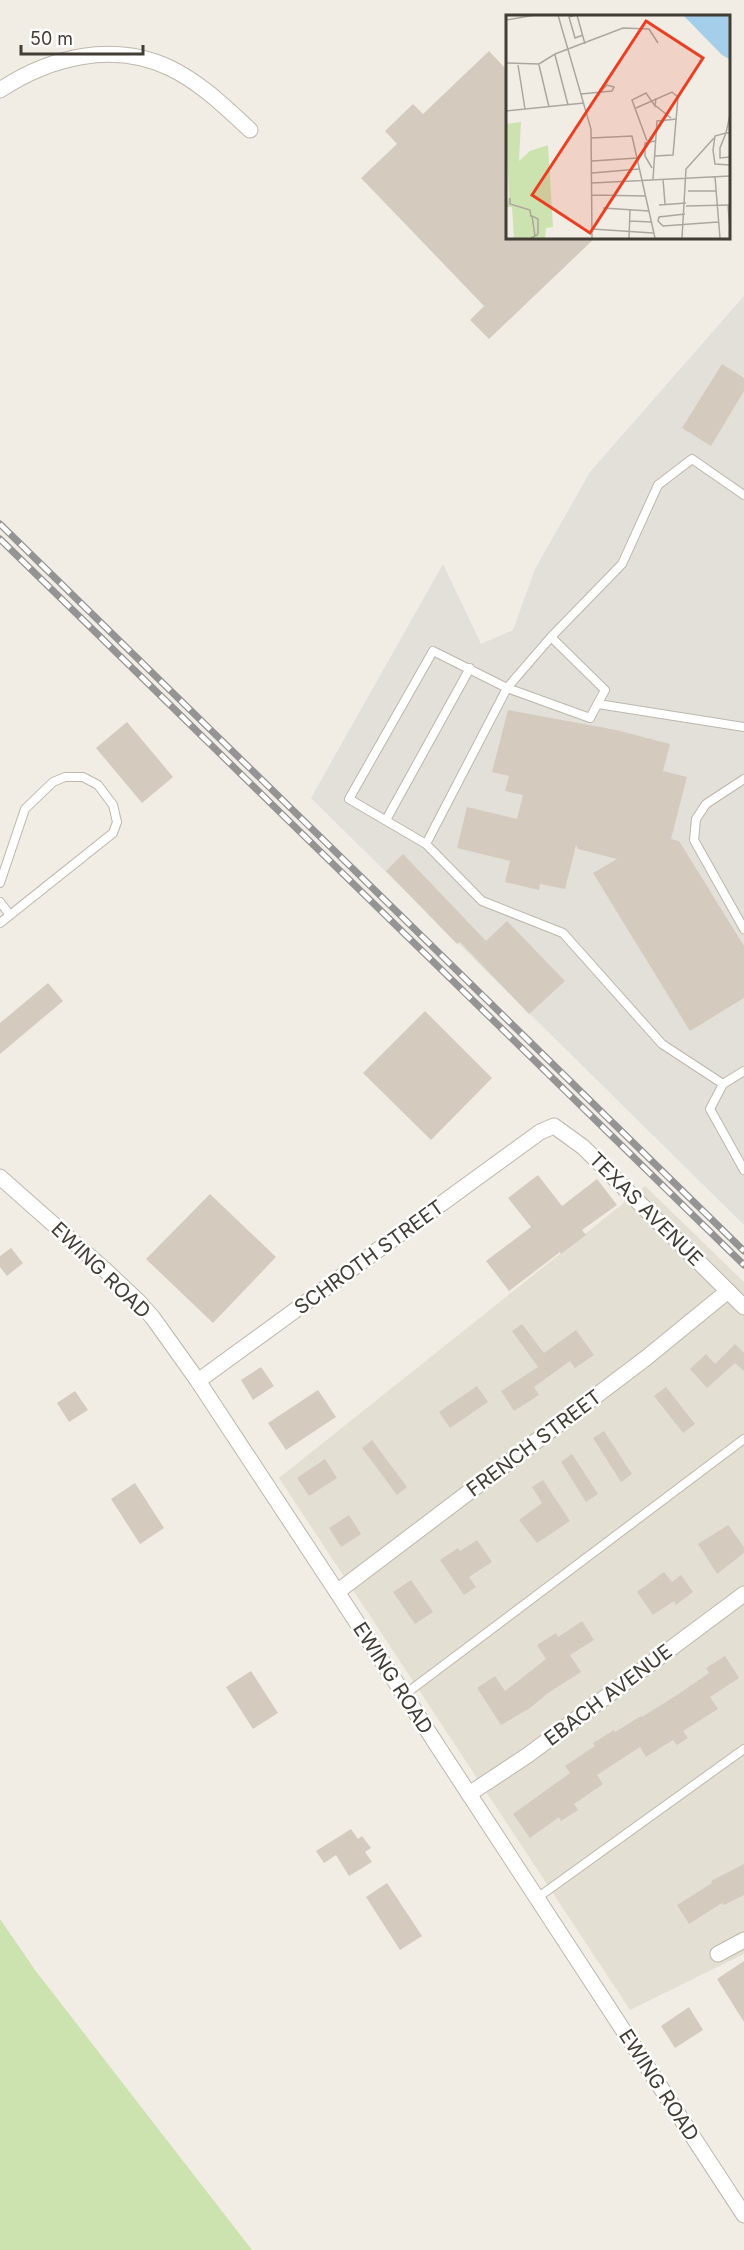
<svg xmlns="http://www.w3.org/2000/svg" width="744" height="2250" font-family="Inter,sans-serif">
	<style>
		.residential { fill: #e4dfd3 }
		.industrial { fill: #e3dfd9 }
		.green { fill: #cce3b0 }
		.building { fill: #d4cbbe }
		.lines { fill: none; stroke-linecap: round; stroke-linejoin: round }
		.lane-casing { stroke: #beb7ab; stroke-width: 10 }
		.street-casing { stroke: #beb7ab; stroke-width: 17 }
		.lane { stroke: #fff; stroke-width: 8 }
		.street { stroke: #fff; stroke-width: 15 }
		.rail-casing { stroke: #949494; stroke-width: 7 }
		.rail { stroke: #fff; stroke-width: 4.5; stroke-dasharray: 14; stroke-linecap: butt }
		.labels { text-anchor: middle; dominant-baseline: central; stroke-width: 5; stroke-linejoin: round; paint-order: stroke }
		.street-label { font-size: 20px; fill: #423d35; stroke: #fff }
		.inset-road { fill: none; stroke: #aba79e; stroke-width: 1.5 }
		.view { fill: #ea3f22; fill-opacity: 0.15; stroke: #ea3f22; stroke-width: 3 }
		.inset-edge { fill: none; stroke: #423d35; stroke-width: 3 }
	</style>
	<rect width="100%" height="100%" fill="#f1ede4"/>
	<polygon class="residential" points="645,1186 744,1282 744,1954 630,2010 279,1478"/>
	<polygon class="industrial" points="744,296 744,1225 311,798 443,564 481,644 513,630 535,569 590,472"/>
	<polygon class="green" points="0,1919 35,1970 252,2250 0,2250"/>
	<g class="building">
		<polygon points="489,51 507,70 507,237 596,237 489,339 470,320 484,306 361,178 397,144 385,131 413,104 423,114"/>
		<polygon points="722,364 744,378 744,391 711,446 682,428"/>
		<polygon points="508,710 616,730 670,744 663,771 687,777 671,839 679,841 744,946 744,998 690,1031 593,873 617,859 578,849 576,845 565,889 540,884 539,890 505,882 510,861 457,848 467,807 517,819 523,795 505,791 509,776 492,772"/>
		<polygon points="127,722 173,777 142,803 96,748"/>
		<polygon points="403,854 486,941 507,921 565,981 529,1014 460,942 457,944 386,871"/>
		<polygon points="48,983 63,1001 0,1054 0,1023"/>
		<polygon points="425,1011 492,1078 431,1140 363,1073"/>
		<polygon points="538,1175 562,1206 597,1179 617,1205 582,1230 586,1235 561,1254 560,1252 509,1291 486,1261 531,1227 508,1198"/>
		<polygon points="210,1194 276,1257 213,1323 146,1259"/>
		<polygon points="11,1248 23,1263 7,1276 0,1267 0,1256"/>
		<polygon points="522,1324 544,1353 576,1330 594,1355 575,1368 570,1361 534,1387 539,1395 514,1411 501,1391 538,1367 512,1331"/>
		<polygon points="735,1344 744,1353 744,1371 735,1363 707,1388 690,1369 706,1354 715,1364"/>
		<polygon points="261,1367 274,1386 253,1400 241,1380"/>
		<polygon points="477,1386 488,1402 450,1428 439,1412"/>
		<polygon points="666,1387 695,1424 683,1433 654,1396"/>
		<polygon points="318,1390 336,1417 286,1450 268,1423"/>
		<polygon points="75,1391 88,1410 69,1422 57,1403"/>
		<polygon points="604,1431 632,1474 621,1482 593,1438"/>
		<polygon points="372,1440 407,1487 397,1495 362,1448"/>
		<polygon points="572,1454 598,1494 586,1502 561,1462"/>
		<polygon points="325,1459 337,1478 309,1496 297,1478"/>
		<polygon points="543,1480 570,1521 537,1543 519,1520 542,1503 532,1487"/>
		<polygon points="135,1483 164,1528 140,1544 111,1499"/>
		<polygon points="349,1515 361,1534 341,1547 329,1528"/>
		<polygon points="728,1525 744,1547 744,1553 717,1574 698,1544"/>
		<polygon points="477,1540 492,1562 469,1577 476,1587 464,1595 440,1560 458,1548 460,1551"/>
		<polygon points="664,1572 672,1582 681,1575 693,1592 676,1605 674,1601 653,1615 637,1592"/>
		<polygon points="411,1580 433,1612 415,1624 393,1592"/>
		<polygon points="582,1621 594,1640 570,1655 581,1672 548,1693 530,1708 501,1725 477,1688 495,1676 505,1691 546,1659 537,1645 556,1633 558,1637"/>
		<polygon points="725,1656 739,1678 710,1697 718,1709 683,1731 688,1738 677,1745 673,1740 646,1757 640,1747 597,1775 603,1784 574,1804 578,1810 561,1821 559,1817 530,1838 513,1814 570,1773 565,1766 595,1746 593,1743 614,1730 615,1732 641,1716 642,1717 680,1693 709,1673 706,1668"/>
		<polygon points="251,1671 278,1713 253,1729 226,1687"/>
		<polygon points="351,1829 358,1839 362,1836 371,1848 365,1852 372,1862 349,1876 336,1855 324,1863 316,1851"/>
		<polygon points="744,1864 744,1895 724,1905 722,1903 689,1924 677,1905 712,1883 711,1881"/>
		<polygon points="387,1883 422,1936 400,1950 366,1897"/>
		<polygon points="744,1961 744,2022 717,1979"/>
		<polygon points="689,2007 703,2030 675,2048 661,2026"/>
	</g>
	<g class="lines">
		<defs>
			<g id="lane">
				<polyline points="551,637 605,690 590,718 507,688 433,651 349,799 426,844 482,901 563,933 662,1044 723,1084"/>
				<polyline points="598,704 744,727"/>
				<polyline points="744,779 706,804 696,819 694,840 744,929"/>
				<polyline points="386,820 470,668"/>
				<polyline points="426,844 507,688 551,637 622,564 658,485 692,459 744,495"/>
				<polyline points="0,883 25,809 53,782 65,777 83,777 98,785 113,805 117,822 113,833 0,923"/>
				<polyline points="0,902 10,915"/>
				<polyline points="744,1071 723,1084 710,1109 744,1170"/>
				<polyline points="404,1695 744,1439"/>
				<polyline points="537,1898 744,1749"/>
			</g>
			<g id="street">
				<path d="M0 90C50 57 113 41 170 68 201 83 225 107 250 130"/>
				<polyline points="0,1177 104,1269 139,1302 153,1318 198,1381 337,1592 744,2215"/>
				<polyline points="198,1381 540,1132 554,1126 583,1147 744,1307"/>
				<polyline points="337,1592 646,1358 728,1291"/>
				<polyline points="469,1794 528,1755 744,1594"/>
				<polyline points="718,1954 744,1940"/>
			</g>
		</defs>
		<use href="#lane" class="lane-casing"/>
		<use href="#street" class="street-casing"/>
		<use href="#lane" class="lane"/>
		<use href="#street" class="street"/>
		<defs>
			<g id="rail">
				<polyline points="0,524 744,1251"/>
				<polyline points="0,539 744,1265"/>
			</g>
		</defs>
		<use href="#rail" class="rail-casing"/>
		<use href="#rail" class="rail"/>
	</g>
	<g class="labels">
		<g class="street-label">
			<text transform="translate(646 1209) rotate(45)">TEXAS AVENUE</text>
			<text transform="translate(369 1257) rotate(-36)">SCHROTH STREET</text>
			<text transform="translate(101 1270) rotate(44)">EWING ROAD</text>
			<text transform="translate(534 1443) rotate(-37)">FRENCH STREET</text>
			<text transform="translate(393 1678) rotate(57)">EWING ROAD</text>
			<text transform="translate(608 1695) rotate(-37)">EBACH AVENUE</text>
			<text transform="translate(659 2085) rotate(57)">EWING ROAD</text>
		</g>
	</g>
	<g transform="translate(506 15)">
		<rect width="224" height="224" fill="#f1ede4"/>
		<path d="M15 107 13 146 24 136 42 130 47 212 40 213 39 223H8L6 192H0L3 181 0 109Z" fill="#cce3b0"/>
		<path d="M177 0H223V44L216 40Z" fill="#a4ceea"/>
		<path class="inset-road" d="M52 0 85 114 86 223M70 0 63 2 69 23 77 20M71 0 79 29M0 5 29 0M49 40 62 90M0 48 33 49 49 39 117 13 143 14 152 28M12 50 19 94M33 50 43 92M75 79 106 76 108 72 101 70 94 77M150 91 165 103M130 93 166 77 172 82 167 140 149 141M0 96 78 88M224 100 220 118 209 121 207 135 209 149 224 150M224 118H220L214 133V143L224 142M85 123 126 121 149 223M141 126 126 85 140 78 149 91 150 83M86 146 131 143M146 153 139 141V128L149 126M86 158 133 154M209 162 214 223M147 164 151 106 171 104M157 164 159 189M86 168 224 161M182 176H210M86 180 140 181M4 183V189L24 195 25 202M153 190 180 188M222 190 224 214M180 191 224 190M97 193 143 196M179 199 153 202 152 206 157 211 212 207M124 206 145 207M86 214 147 218M25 223 31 220 32 218V204L26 201 29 221M123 223 124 195M176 223 180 154 208 123"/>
		<path class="view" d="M140 6 197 43 84 218 26 180Z"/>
		<rect width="224" height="224" class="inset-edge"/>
	</g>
	<path d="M21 45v9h122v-9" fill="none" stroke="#423d35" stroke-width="3"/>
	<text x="30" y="45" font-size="18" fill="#423d35" stroke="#ffffff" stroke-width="4.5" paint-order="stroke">50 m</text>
</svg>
